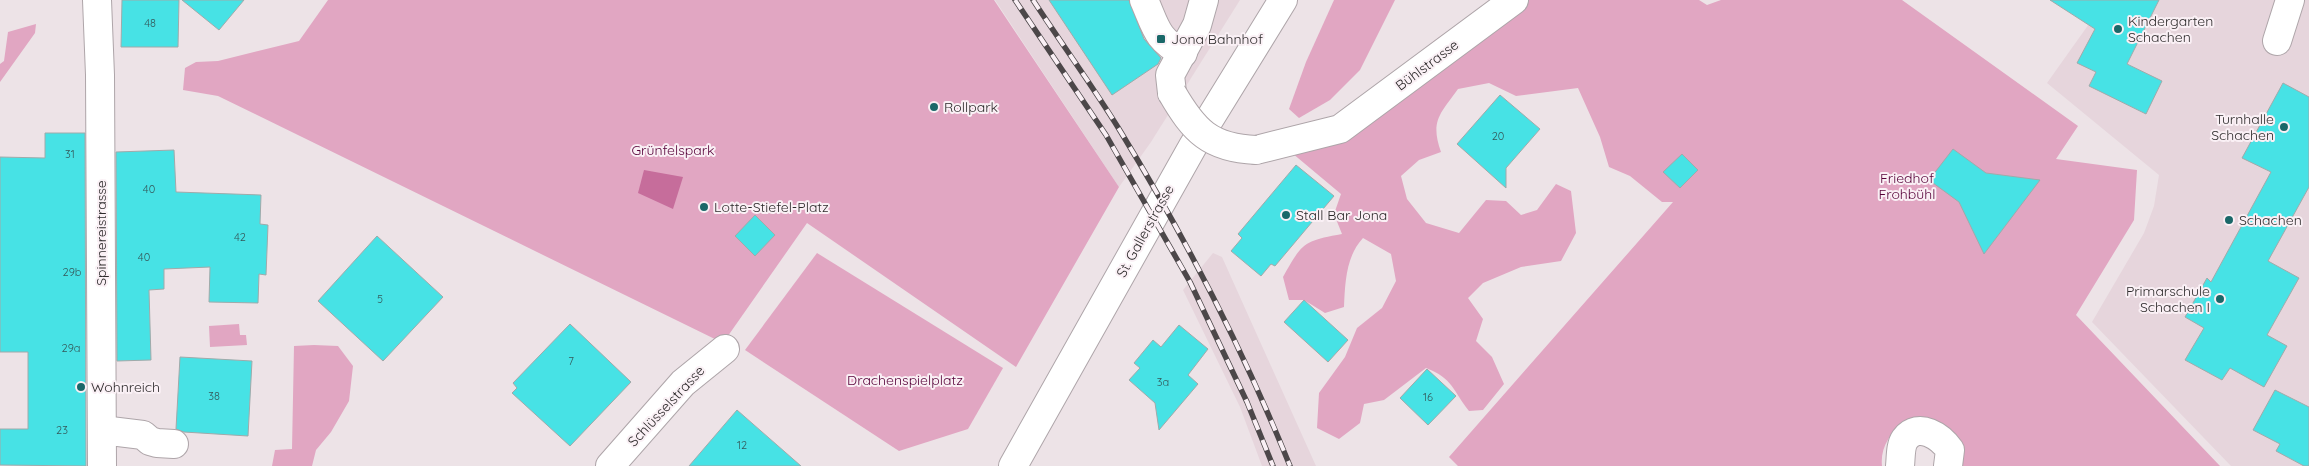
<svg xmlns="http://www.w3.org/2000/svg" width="2309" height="466" font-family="Quicksand,sans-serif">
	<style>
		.built { fill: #e6d5dc }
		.green { fill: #e1a6c2 }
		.water { fill: #c66d9b }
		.building { fill: #47e2e5; stroke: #a0aaaa }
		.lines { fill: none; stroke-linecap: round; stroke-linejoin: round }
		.minor-casing { stroke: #aea5a9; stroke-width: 30 }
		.major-casing { stroke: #aea5a9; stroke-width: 30 }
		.minor { stroke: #fff; stroke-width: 28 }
		.major { stroke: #fff; stroke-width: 28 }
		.rail-casing { stroke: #4c4749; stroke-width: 5.5 }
		.rail { stroke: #faf0f5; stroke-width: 4; stroke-dasharray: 11; stroke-linecap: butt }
		.minor-bridge-casing { stroke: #aea5a9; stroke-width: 30; stroke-linecap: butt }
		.minor-bridge { stroke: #fff; stroke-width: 28 }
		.poi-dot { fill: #1a6869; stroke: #faf0f5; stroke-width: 2 }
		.labels { text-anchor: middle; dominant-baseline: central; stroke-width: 4; stroke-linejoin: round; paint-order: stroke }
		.number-label { font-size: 11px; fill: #34585a }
		.poi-label { font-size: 14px; fill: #2d2a2b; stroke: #faf0f5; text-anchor: start }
		.street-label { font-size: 14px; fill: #2d2a2b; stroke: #faf0f5 }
		.park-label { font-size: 14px; fill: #560138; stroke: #faf0f5 }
	</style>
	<rect width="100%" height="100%" fill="#ede3e7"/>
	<g class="built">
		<polygon points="995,0 1240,0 1151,142 1119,187"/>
		<polygon points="2106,0 2309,0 2309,466 2231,466 2092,322 2144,233 2154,206 2159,175 2047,83"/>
		<polygon points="1213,253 1222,257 1316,466 1262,466 1240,407 1183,290"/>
	</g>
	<g class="green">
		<polygon points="328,0 994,0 1119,187 1016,367 807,223 723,343 218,96 183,90 185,68 196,62 218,61 299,41"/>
		<polygon points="1334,0 1395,0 1360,70 1330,100 1299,118 1289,109 1306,62"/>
		<path d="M1491 0H1699L1707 5 1721 0H1902L2078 126 2056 159 2137 170 2134 220 2076 315 2220 466H1955L1954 464 1957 436 1934 425 1903 421C1890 434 1880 448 1882 466H1458L1449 457 1673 202H1662L1630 176 1609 167 1600 137 1578 88 1516 96 1489 83 1458 89C1440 114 1430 121 1441 152L1419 160 1401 176 1407 199 1426 223 1459 233 1486 200 1506 201 1521 215 1537 210 1556 184 1571 191 1576 233 1561 261 1521 267 1483 283 1468 298 1483 319 1476 341 1492 357 1504 384 1483 410 1469 411C1453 391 1453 378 1426 368L1384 400 1364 404 1360 423 1339 439 1317 428 1319 393 1345 357 1357 328 1382 308 1396 281 1391 254 1363 238C1346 256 1345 283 1344 307L1325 313 1304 300H1289L1283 277C1302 243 1303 241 1342 234L1334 214 1341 194 1292 153 1438 38 1485 6Z"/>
		<polygon points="36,24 35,33 0,82 0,64 4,61 8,32"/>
		<polygon points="817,253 1003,368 968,429 899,451 745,350"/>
		<polygon points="239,324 240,335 246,335 247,345 210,347 209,326"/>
		<polygon points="314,345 338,346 353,366 349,401 331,432 316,450 312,466 272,466 275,450 292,449 294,346"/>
	</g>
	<polygon class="water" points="644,170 683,177 673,209 638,193"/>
	<g class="building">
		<polygon points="122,0 179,0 178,47 121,47"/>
		<polygon points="182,0 244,0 219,30"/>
		<polygon points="1049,0 1129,0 1144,39 1161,58 1158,64 1112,95"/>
		<polygon points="2050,0 2159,0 2127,64 2162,81 2146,114 2089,86 2096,72 2077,63 2095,29"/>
		<polygon points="2283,83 2309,97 2309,187 2268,261 2299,278 2267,335 2287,346 2264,387 2230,368 2222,380 2185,360 2204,328 2185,317 2207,278 2211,282 2271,172 2242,158"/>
		<polygon points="1500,95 1540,129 1506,168 1506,188 1457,144"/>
		<polygon points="45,133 85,133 86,466 0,465 0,429 28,429 28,352 0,352 0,157 45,158"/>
		<polygon points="1953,149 1986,173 2040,180 1984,254 1959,202 1929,180"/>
		<polygon points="174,150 176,192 261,195 260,224 268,225 266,275 259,274 258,303 209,302 210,267 164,269 164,289 149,290 151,360 117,361 116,152"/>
		<polygon points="1682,154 1698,170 1680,188 1663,172"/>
		<polygon points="1296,165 1334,196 1275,266 1271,264 1261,276 1231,251 1242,238 1238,234"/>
		<polygon points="755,215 775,235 755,256 735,236"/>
		<polygon points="377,236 443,297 383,361 318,301"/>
		<polygon points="1304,300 1348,340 1328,362 1284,322"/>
		<polygon points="570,324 631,382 570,446 512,393 517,388 513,383"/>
		<polygon points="1179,325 1208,349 1188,375 1198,384 1159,430 1155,403 1129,380 1140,368 1134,363 1153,340 1161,347"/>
		<polygon points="180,357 252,361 248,436 184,432 176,429"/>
		<polygon points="1427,369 1456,396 1428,425 1400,398"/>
		<polygon points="2275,390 2309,407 2309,466 2304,466 2276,451 2280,444 2253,430"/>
		<polygon points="737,410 801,466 689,466"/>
	</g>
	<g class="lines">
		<defs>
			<g id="minor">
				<polyline points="97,0 100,75 102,466"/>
				<path d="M1144 0C1156 27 1156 39 1183 53"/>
				<polyline points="2277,41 2290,0"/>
				<polyline points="1172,93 1170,75 1197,25 1204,0"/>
				<polyline points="1256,150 1340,129 1514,0"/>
				<polyline points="102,430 143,435 150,441 157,443 174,444"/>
				<polyline points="610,466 683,383 725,349"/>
				<path d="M1900 466C1901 458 1900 446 1905 439 1919 421 1941 437 1950 450L1948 466"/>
			</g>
			<polyline id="major" points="1013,466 1193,146 1283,0"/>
		</defs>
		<use href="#minor" class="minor-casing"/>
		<use href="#major" class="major-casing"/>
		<use href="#minor" class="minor"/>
		<use href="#major" class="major"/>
		<defs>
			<g id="rail">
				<polyline points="1015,0 1106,135 1190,282 1247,402 1273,466"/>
				<path d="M1033 0C1061 43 1092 85 1119 129 1185 237 1243 349 1290 466"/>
			</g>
		</defs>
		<use href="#rail" class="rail-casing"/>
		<use href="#rail" class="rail"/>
		<defs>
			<path id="minor-bridge" d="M1172 93C1194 131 1210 148 1256 150"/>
		</defs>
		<use href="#minor-bridge" class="minor-bridge-casing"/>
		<use href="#minor-bridge" class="minor-bridge"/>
	</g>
	<g class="poi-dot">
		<circle cx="2118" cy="29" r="5"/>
		<rect x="1156" y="34" width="10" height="10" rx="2.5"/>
		<circle cx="934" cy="107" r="5"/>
		<circle cx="2284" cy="127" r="5"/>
		<circle cx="704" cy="207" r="5"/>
		<circle cx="1286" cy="215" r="5"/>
		<circle cx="2229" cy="220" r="5"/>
		<circle cx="2220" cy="299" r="5"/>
		<circle cx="81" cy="387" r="5"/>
	</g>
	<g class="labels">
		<g class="number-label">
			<text x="150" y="23">48</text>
			<text x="1498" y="136">20</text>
			<text x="70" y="154">31</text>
			<text x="149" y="189">40</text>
			<text x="240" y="237">42</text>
			<text x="144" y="257">40</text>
			<text x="72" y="272">29b</text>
			<text x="380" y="299">5</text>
			<text x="71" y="348">29a</text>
			<text x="571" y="361">7</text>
			<text x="1163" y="382">3a</text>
			<text x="214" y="396">38</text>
			<text x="1428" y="397">16</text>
			<text x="62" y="430">23</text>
			<text x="742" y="445">12</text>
		</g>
		<g class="poi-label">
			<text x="2128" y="21">Kindergarten<tspan x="2128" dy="16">Schachen</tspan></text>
			<text x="1171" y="39">Jona Bahnhof</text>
			<text x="944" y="107">Rollpark</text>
			<text x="2274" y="119" text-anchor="end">Turnhalle<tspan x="2274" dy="16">Schachen</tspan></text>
			<text x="714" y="207">Lotte-Stiefel-Platz</text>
			<text x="1296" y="215">Stall Bar Jona</text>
			<text x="2239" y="220">Schachen</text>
			<text x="2210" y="291" text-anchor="end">Primarschule<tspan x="2210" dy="16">Schachen I</tspan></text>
			<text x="91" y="387">Wohnreich</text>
		</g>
		<g class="street-label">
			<text transform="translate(1427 65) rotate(-37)">Bühlstrasse</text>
			<text transform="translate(1145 231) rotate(-61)">St. Gallerstrasse</text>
			<text transform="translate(101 233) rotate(-90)">Spinnereistrasse</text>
			<text transform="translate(666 406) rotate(-47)">Schlüsselstrasse</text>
		</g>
		<g class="park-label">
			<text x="673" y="150">Grünfelspark</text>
			<text x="1907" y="178">Friedhof<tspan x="1907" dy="16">Frohbühl</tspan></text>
			<text x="905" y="380">Drachenspielplatz</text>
		</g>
	</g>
</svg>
